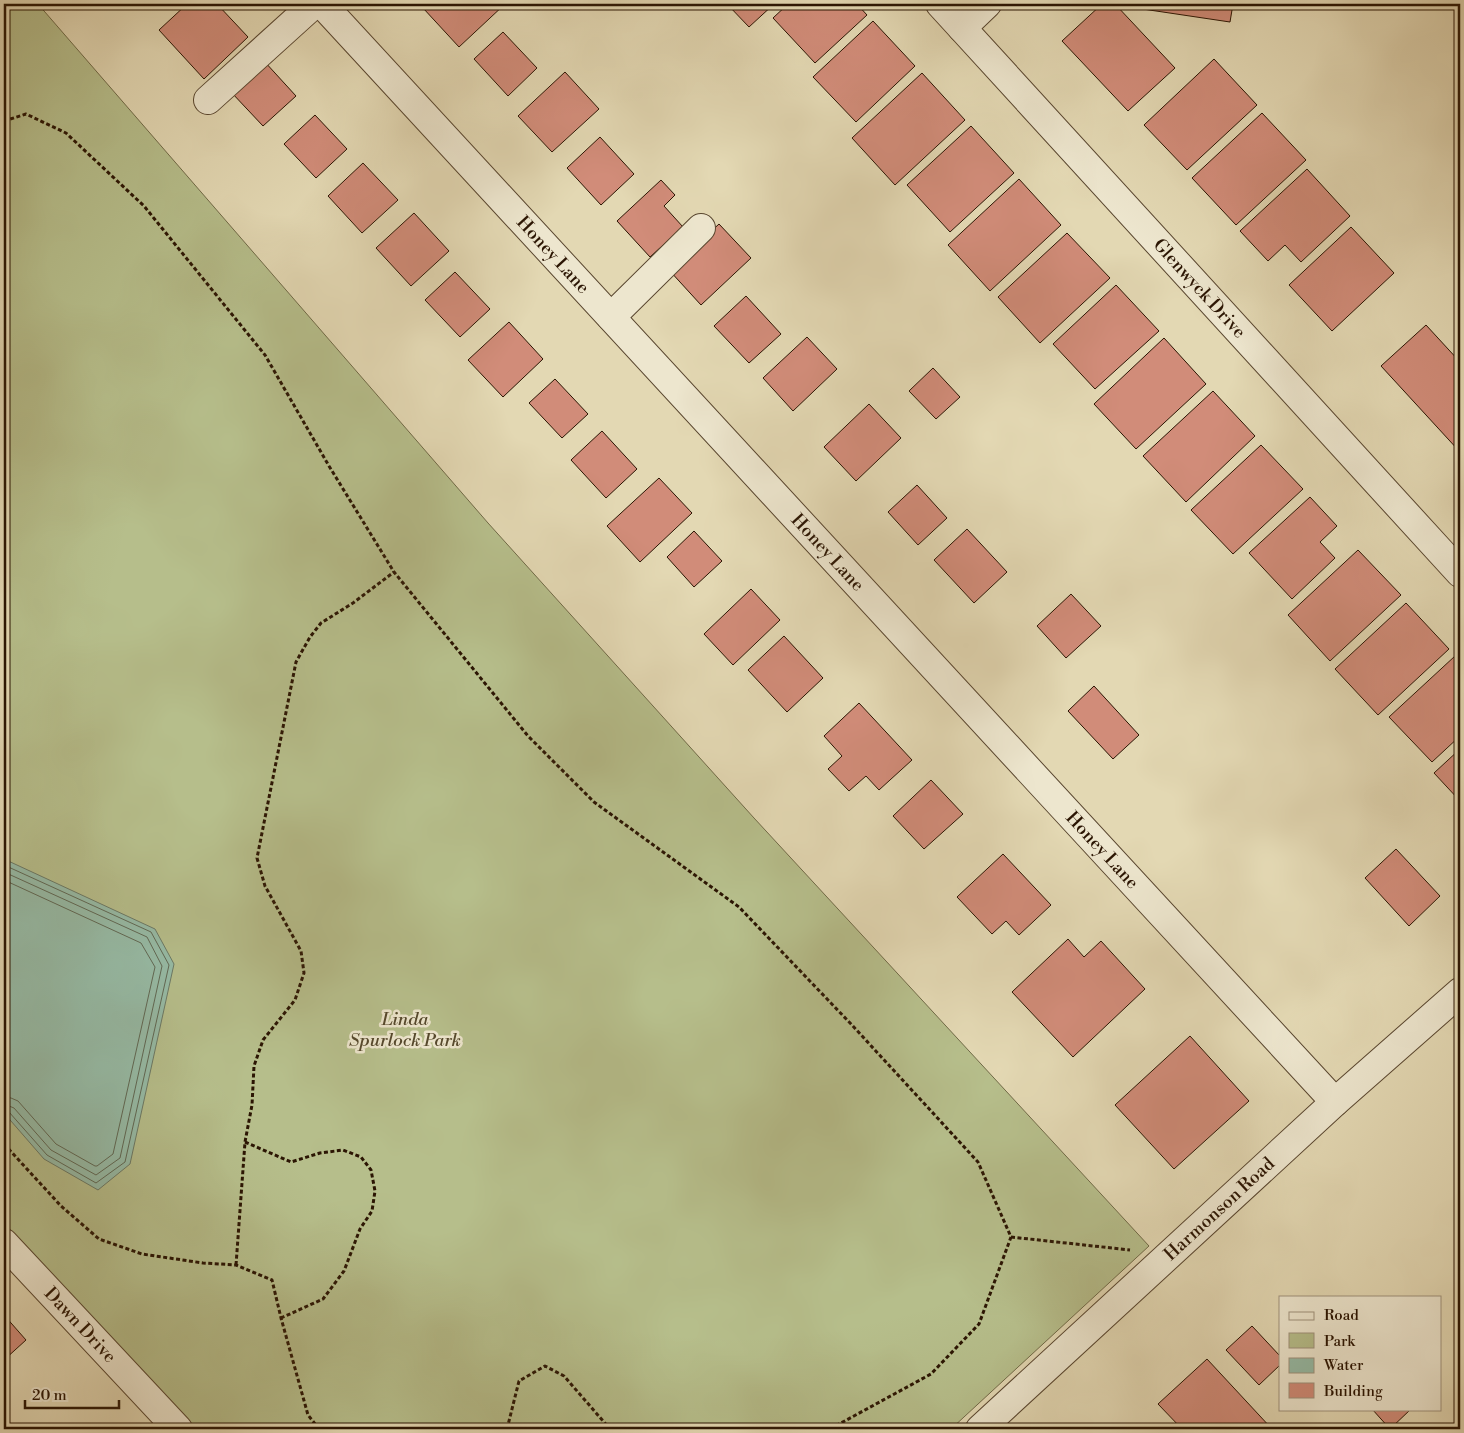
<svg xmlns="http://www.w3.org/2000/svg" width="1464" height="1433" font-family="'Libre Bodoni',serif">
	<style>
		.green { fill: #b6be8b; stroke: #706a47 }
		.water { fill: #96bba6; stroke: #6b7965 }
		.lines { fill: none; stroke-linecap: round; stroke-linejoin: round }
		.shore { stroke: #606854; stroke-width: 1 }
		.building { fill: #d18c79; stroke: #2b1503 }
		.minor-casing { stroke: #59462f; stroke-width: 30 }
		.path { stroke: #2b1503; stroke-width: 3; stroke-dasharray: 4 2.5; stroke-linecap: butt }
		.minor { stroke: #ede6ce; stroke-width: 28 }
		.labels { text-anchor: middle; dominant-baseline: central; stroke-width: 5; stroke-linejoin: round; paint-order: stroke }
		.street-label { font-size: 18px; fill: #2b1503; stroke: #ede6ce }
		.park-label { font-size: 18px; font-style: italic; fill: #55482c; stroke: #ede6ce }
	</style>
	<rect width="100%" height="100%" fill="#e3d8b3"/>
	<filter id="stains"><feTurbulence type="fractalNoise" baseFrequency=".004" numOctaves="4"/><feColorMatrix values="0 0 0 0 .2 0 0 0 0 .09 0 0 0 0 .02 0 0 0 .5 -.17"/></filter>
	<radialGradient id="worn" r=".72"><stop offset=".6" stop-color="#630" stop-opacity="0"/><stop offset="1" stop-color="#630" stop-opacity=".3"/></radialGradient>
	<polygon class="green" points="14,4 38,4 488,523 754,818 1149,1246 951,1429 195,1429 4,1227 4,13"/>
	<polygon class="water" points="4,859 155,929 174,964 130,1164 98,1190 44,1159 4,1113"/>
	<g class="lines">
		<g class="shore">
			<polyline points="4,865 151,932 169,965 125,1162 96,1183 47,1155 9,1112 4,1111"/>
			<polyline points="4,872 147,937 162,966 120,1158 96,1175 51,1150 14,1108 4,1104"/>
			<polyline points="4,880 141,943 155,967 113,1154 97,1166 95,1166 56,1144 18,1101 11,1098 4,1097"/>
		</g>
	</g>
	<g class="building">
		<polygon points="187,4 217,4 248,37 204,79 159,30"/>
		<polygon points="427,4 505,4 459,47 423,8"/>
		<polygon points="727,4 774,4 749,27"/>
		<polygon points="788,4 857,4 867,15 815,63 773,18"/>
		<polygon points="1102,4 1115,4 1175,68 1128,111 1062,41"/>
		<polygon points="1137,4 1233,4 1230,22 1136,8"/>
		<polygon points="873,21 915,66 856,122 813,77"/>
		<polygon points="503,32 537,68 508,96 474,59"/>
		<polygon points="1214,59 1257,105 1187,170 1144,125"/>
		<polygon points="264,61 296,96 263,126 231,92"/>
		<polygon points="565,72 599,109 552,152 518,116"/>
		<polygon points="922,73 965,120 895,185 852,138"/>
		<polygon points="1262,113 1306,160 1236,225 1192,178"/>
		<polygon points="315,115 347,149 316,178 284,144"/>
		<polygon points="971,126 1014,173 950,232 907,185"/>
		<polygon points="600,137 634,174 601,205 567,168"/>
		<polygon points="363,163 398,200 362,233 328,196"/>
		<polygon points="1307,169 1350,216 1301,262 1285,245 1268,261 1240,231"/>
		<polygon points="1019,179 1061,225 990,291 948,245"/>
		<polygon points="661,180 675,195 664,206 683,227 650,257 617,221"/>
		<polygon points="414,213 449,251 411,286 376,248"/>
		<polygon points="719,224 751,258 701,305 669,270"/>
		<polygon points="1351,227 1394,273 1332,331 1289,285"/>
		<polygon points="1067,233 1110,278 1040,343 998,297"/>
		<polygon points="455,272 490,309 460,337 425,300"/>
		<polygon points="1116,285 1159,331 1095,389 1053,344"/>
		<polygon points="746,296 781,334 749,363 714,326"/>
		<polygon points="509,322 543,359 503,397 468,360"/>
		<polygon points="1426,325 1460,362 1460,452 1381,366"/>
		<polygon points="807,337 837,369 793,411 763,378"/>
		<polygon points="1164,338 1206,384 1136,449 1094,404"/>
		<polygon points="933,368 960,397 936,419 909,391"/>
		<polygon points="555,379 588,414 562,438 529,403"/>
		<polygon points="1213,391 1255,436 1186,502 1143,456"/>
		<polygon points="869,404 901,438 856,481 824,447"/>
		<polygon points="602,431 637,469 606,498 571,460"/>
		<polygon points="1261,445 1303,489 1233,554 1191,510"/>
		<polygon points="659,478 692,513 640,562 607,526"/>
		<polygon points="917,485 947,518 918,545 888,512"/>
		<polygon points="1310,497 1337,526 1320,542 1335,558 1292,599 1249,553"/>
		<polygon points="967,529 1007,572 974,603 934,560"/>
		<polygon points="694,531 722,561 694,587 667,557"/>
		<polygon points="1358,550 1401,595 1330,661 1288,615"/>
		<polygon points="751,589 780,620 733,665 704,634"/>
		<polygon points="1071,594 1101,626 1066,658 1037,626"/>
		<polygon points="1406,603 1449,649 1378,715 1335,669"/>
		<polygon points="784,636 823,678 787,712 748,670"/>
		<polygon points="1455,656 1460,661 1460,736 1432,762 1389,717"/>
		<polygon points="1094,686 1139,735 1113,759 1068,711"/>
		<polygon points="859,703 912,760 879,790 866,776 849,791 828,769 842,756 824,736"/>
		<polygon points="1460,749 1460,801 1434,773"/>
		<polygon points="931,780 963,814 924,849 893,816"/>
		<polygon points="1396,849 1440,896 1409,926 1365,878"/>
		<polygon points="1003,854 1051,905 1019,935 1006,921 992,934 957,897"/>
		<polygon points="1068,939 1084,957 1101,941 1145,989 1073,1057 1012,992"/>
		<polygon points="1190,1036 1249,1101 1174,1169 1115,1105"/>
		<polygon points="4,1315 26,1340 4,1360"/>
		<polygon points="1252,1326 1280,1356 1280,1365 1259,1385 1226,1350"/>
		<polygon points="1207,1359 1272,1429 1182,1429 1158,1404"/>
		<polygon points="1372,1409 1411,1409 1390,1429"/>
	</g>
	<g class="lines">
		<defs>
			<g id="minor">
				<path id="s1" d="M322 4 1335 1102"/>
				<path id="s2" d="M940 4 1460 573"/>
				<polyline points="962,28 987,4"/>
				<polyline points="208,100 314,4"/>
				<polyline points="611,317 701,228"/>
				<path id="s3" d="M4 1243 178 1429"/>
				<path id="s4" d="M980 1429 1335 1102 1460 992"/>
			</g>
		</defs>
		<use href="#minor" class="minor-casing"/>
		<g class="path">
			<polyline points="4,121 26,114 66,133 144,206 265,355 329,466 394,572 528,736 594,802 739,907 851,1024 978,1162 1011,1237 979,1324 931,1374 830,1429"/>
			<polyline points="245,1142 291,1162 320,1153 343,1150 361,1157 371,1170 375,1191 372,1211 360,1229 344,1271 323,1299 281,1318"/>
			<polyline points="4,1144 61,1206 99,1239 142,1254 203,1263 236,1265 272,1280 281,1318 308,1415 319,1429"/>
			<polyline points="1011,1237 1130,1250"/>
			<polyline points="236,1265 245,1142 252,1105 254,1066 263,1040 295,1000 304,973 301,951 265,886 257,858 296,662 310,637 321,623 353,603 394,572"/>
			<polyline points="507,1429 519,1381 545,1366 564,1376 610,1429"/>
		</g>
		<use href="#minor" class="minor"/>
	</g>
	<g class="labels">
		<g class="street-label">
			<text stroke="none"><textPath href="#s1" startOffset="341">Honey Lane</textPath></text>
			<text stroke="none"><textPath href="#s2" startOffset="385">Glenwyck Drive</textPath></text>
			<text stroke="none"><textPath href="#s1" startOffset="746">Honey Lane</textPath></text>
			<text stroke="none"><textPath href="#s1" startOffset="1151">Honey Lane</textPath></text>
			<text stroke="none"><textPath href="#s4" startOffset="325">Harmonson Road</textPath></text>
			<text stroke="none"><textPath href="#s3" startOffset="112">Dawn Drive</textPath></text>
		</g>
		<g class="park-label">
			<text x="405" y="1019">Linda<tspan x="405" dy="21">Spurlock Park</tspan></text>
		</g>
	</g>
	<rect width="1464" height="1433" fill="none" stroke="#e3d8b3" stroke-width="20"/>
	<rect x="5" y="5" width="1454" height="1423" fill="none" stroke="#2b1503" stroke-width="2.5"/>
	<rect x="10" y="10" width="1444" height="1413" fill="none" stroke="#2b1503"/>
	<rect x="1279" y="1296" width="162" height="115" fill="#ede6ce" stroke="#9f927d"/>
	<rect x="1289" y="1312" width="25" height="8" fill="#ede6ce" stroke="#9f927d"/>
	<text x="1324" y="1320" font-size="15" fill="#2b1503">Road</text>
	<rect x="1289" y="1333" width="25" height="15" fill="#b6be8b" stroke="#9f927d"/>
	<text x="1324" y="1346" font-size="15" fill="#2b1503">Park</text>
	<rect x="1289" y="1358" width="25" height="15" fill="#96bba6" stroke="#9f927d"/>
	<text x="1324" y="1370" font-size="15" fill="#2b1503">Water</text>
	<rect x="1289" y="1383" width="25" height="15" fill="#d18c79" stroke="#9f927d"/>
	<text x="1324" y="1396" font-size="15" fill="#2b1503">Building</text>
	<path d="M25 1400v8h94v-8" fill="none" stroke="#2b1503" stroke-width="2.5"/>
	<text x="32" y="1400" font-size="15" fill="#2b1503" stroke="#ede6ce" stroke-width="4" paint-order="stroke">20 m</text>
	<rect width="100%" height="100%" filter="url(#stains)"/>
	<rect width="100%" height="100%" fill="url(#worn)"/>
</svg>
